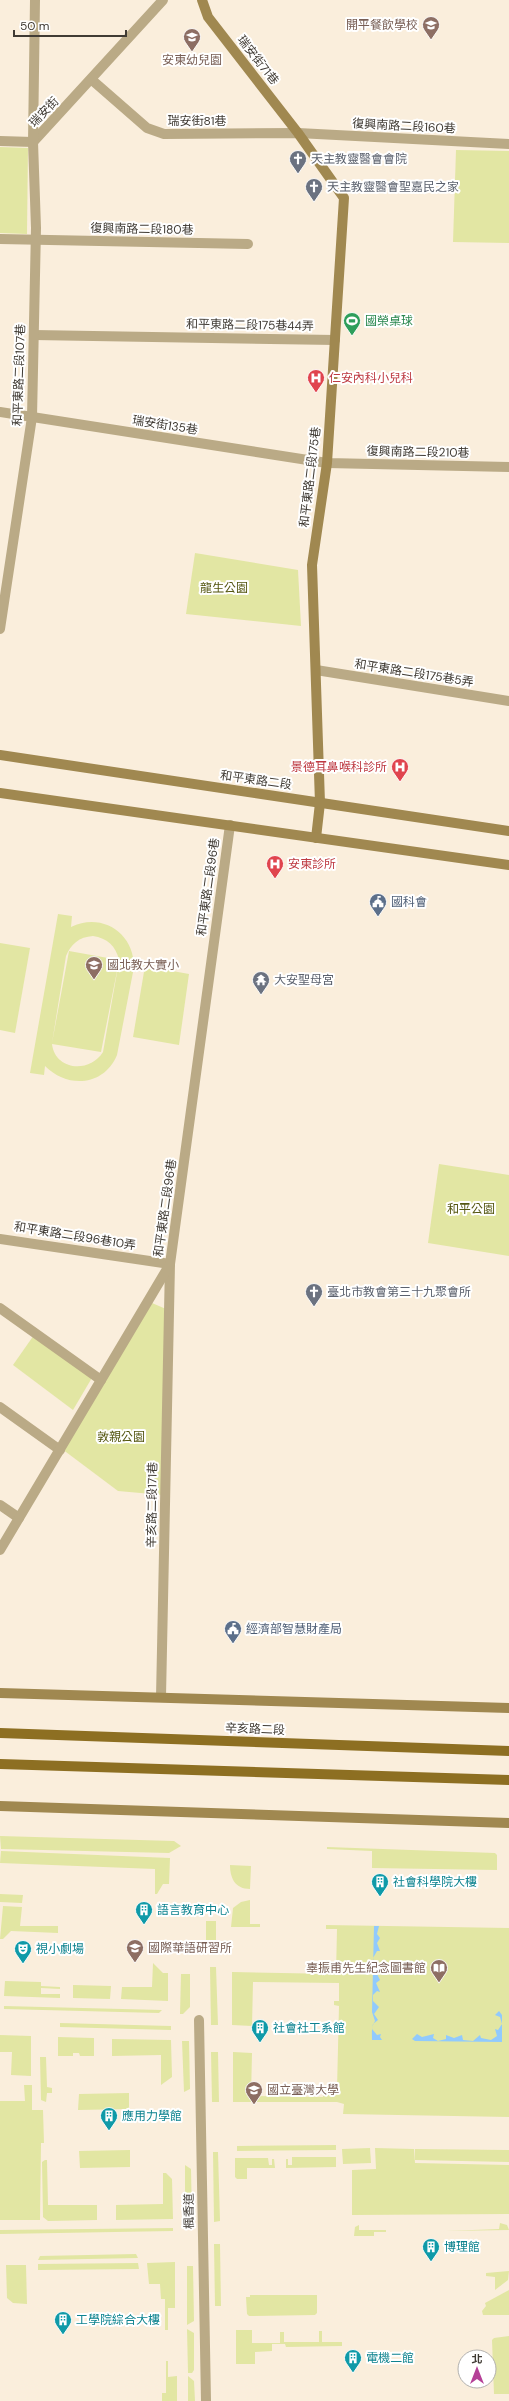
<svg xmlns="http://www.w3.org/2000/svg" width="509" height="2401" font-family="'DM Sans','Noto Sans TC',sans-serif">
	<style>
		.green { fill: #e2e6a3; fill-rule: evenodd }
		.water { fill: #91cafd }
		.lines { fill: none; stroke-linecap: round; stroke-linejoin: round }
		.street { stroke: #baaa86; stroke-width: 10 }
		.secondary { stroke: #a08850; stroke-width: 10 }
		.primary { stroke: #8d6f22; stroke-width: 10 }
		.labels { text-anchor: middle; dominant-baseline: central; stroke-width: 4; stroke-linejoin: round; paint-order: stroke }
		.education-label { font-size: 12px; fill: #785e54; stroke: #fff; text-anchor: start }
		.street-label { font-size: 12px; fill: #403b34; stroke: #fff }
		.worship-label { font-size: 12px; fill: #5b616d; stroke: #fff; text-anchor: start }
		.leisure-label { font-size: 12px; fill: #27864d; stroke: #fff; text-anchor: start }
		.health-label { font-size: 12px; fill: #be3a42; stroke: #fff; text-anchor: start }
		.park-label { font-size: 12px; fill: #545610; stroke: #fff }
		.service-label { font-size: 12px; fill: #4e5e75; stroke: #fff; text-anchor: start }
		.culture-label { font-size: 12px; fill: #0d838f; stroke: #fff; text-anchor: start }
	</style>
	<rect width="100%" height="100%" fill="#faeedc"/>
	<g class="green">
		<polygon points="0,147 28,148 27,234 0,233"/>
		<polygon points="456,150 509,151 509,243 453,242"/>
		<polygon points="195,553 298,570 301,626 186,614"/>
		<path d="M58 914 72 916 71 927C102 912 134 933 134 967L117 1055C104 1086 68 1089 45 1066L44 1075 30 1073ZM93 936C107 938 116 946 119 960L69 951 52 1043 66 956C71 944 79 937 93 936ZM119 961 103 1052C89 1074 55 1070 52 1044L101 1052Z"/>
		<polygon points="0,943 30,948 15,1033 0,1030"/>
		<polygon points="145,966 189,974 179,1045 133,1037"/>
		<polygon points="439,1164 509,1175 509,1256 428,1243"/>
		<polygon points="152,1303 166,1309 163,1495 118,1491 62,1449"/>
		<polygon points="34,1335 93,1376 73,1410 13,1365"/>
		<polygon points="0,1836 174,1841 181,1846 169,1853 1,1849"/>
		<polygon points="327,1847 495,1853 497,1855 497,1870 372,1868 372,1851 327,1849"/>
		<polygon points="1,1851 170,1858 169,1884 163,1884 157,1894 155,1894 155,1869 0,1863"/>
		<path d="M230 1865 251 1866 250 1889C235 1889 230 1878 230 1865Z"/>
		<polygon points="0,1894 23,1895 22,1903 0,1902"/>
		<polygon points="250,1900 250,1924 260,1924 260,1927 231,1927 233,1908 241,1902"/>
		<polygon points="3,1906 22,1907 20,1926 58,1926 58,1933 11,1931 3,1939 0,1939"/>
		<polygon points="206,1921 216,1921 216,1949 206,1947"/>
		<polygon points="326,1925 509,1928 509,2117 343,2114 344,2104 337,2102 233,2102 233,2052 252,2053 251,2096 323,2097 323,2089 337,2089 339,2006 334,2005 334,2001 339,2001 339,1983 253,1982 252,2026 232,2025 232,1972 336,1974 337,1929 326,1929"/>
		<polygon points="153,1963 163,1973 168,1973 168,2001 121,1999 122,1987 152,1987"/>
		<polygon points="210,1967 216,1967 218,2025 211,2025"/>
		<polygon points="181,1974 190,1974 190,2007 183,2014 180,2014"/>
		<polygon points="5,1981 41,1982 41,1986 60,1987 60,1989 41,1988 41,1994 60,1994 60,1998 4,1996"/>
		<polygon points="73,1985 111,1986 110,1999 73,1998"/>
		<polygon points="4,2006 162,2010 159,2013 4,2009"/>
		<polygon points="60,2023 171,2026 171,2030 60,2027"/>
		<polygon points="0,2035 31,2036 31,2076 11,2075 12,2052 0,2052"/>
		<polygon points="58,2037 94,2038 94,2056 80,2056 79,2053 73,2053 73,2056 58,2056"/>
		<polygon points="112,2039 171,2040 172,2077 161,2085 161,2055 112,2056"/>
		<polygon points="182,2041 189,2041 190,2089 184,2092"/>
		<polygon points="211,2052 218,2052 219,2102 212,2102"/>
		<polygon points="40,2057 46,2057 47,2087 52,2088 52,2093 47,2093 46,2102 41,2100"/>
		<polygon points="24,2085 32,2085 32,2110 43,2110 44,2143 41,2143 40,2220 0,2220 0,2101 25,2101"/>
		<polygon points="129,2093 129,2109 78,2110 79,2094"/>
		<polygon points="336,2145 336,2150 237,2151 237,2146"/>
		<polygon points="370,2148 371,2163 343,2164 342,2149"/>
		<polygon points="375,2148 414,2149 415,2163 509,2165 509,2214 352,2215 352,2170 376,2169"/>
		<polygon points="415,2149 509,2150 509,2162 415,2160"/>
		<polygon points="130,2150 130,2167 80,2168 79,2151"/>
		<polygon points="213,2152 218,2152 220,2221 214,2222"/>
		<polygon points="292,2157 336,2157 336,2167 286,2168 286,2159 288,2159 288,2165 292,2165"/>
		<polygon points="235,2158 268,2158 269,2165 272,2165 272,2159 274,2159 275,2168 247,2168 247,2179 237,2179 235,2177"/>
		<polygon points="45,2160 47,2160 48,2205 97,2205 97,2220 48,2221 43,2217 42,2162"/>
		<polygon points="185,2165 191,2169 192,2219 185,2219"/>
		<polygon points="163,2173 166,2173 172,2179 173,2219 116,2220 116,2205 163,2204"/>
		<polygon points="500,2223 507,2225 509,2230 446,2231 499,2229"/>
		<polygon points="359,2225 359,2230 386,2230 386,2232 374,2232 374,2236 354,2236 355,2227"/>
		<polygon points="173,2228 173,2231 0,2234 0,2230"/>
		<polygon points="214,2244 220,2244 221,2306 215,2306"/>
		<polygon points="136,2254 138,2258 38,2260 40,2256"/>
		<polygon points="175,2262 175,2308 168,2308 168,2330 165,2330 165,2299 161,2299 160,2284 149,2284 147,2263"/>
		<polygon points="138,2263 139,2269 38,2270 38,2264"/>
		<polygon points="6,2265 26,2265 27,2304 13,2303 7,2298"/>
		<polygon points="187,2266 193,2266 194,2321 187,2325"/>
		<polygon points="509,2271 508,2280 495,2290 495,2277 486,2276 486,2273"/>
		<polygon points="509,2290 509,2315 483,2315 482,2311 486,2306 485,2303"/>
		<polygon points="250,2295 317,2295 317,2313 315,2315 249,2316 247,2314 246,2297 250,2297"/>
		<polygon points="187,2329 194,2333 194,2370 192,2373 188,2373"/>
		<polygon points="236,2330 252,2330 252,2343 280,2343 280,2332 284,2332 284,2342 319,2342 319,2331 322,2331 322,2342 342,2342 342,2346 286,2347 285,2344 272,2344 272,2351 255,2352 255,2364 236,2364"/>
		<polygon points="509,2336 509,2394 494,2394 492,2340 494,2338"/>
		<polygon points="166,2361 168,2361 168,2377 177,2376 177,2401 162,2401 162,2393 166,2393"/>
		<polygon points="188,2376 194,2381 195,2401 188,2401"/>
	</g>
	<g class="water">
		<path d="M374 1926H379L377 1934 380 1938 377 1943 380 1951H377L373 1958 376 1967 380 1969 377 1974 380 1980 376 1983 380 1992 377 1991 373 1995V2001L379 2007 374 2014 378 2020 373 2024 372 2029 377 2035 381 2034 380 2037 382 2040H372C372 2033 371 2027 375 2021L372 2012Z"/>
		<polygon points="499,2011 502,2015 502,2042 415,2041 412,2039 417,2034 422,2037 434,2034 433,2038 438,2041 446,2039 446,2035 454,2038 462,2035 463,2040 473,2041 480,2035 481,2038 491,2040 497,2036 495,2029 498,2030 502,2024 500,2017 495,2015"/>
	</g>
	<g class="lines">
		<g class="street">
			<polyline points="92,80 147,128 164,134 298,133 509,144"/>
			<polyline points="0,141 33,142"/>
			<polyline points="33,142 163,0"/>
			<polyline points="0,239 248,244"/>
			<polyline points="34,335 335,340"/>
			<polyline points="0,412 327,463 509,467"/>
			<polyline points="0,629 32,417 36,228 33,142 35,0"/>
			<polyline points="316,670 509,701"/>
			<polyline points="0,1239 170,1264 161,1697"/>
			<polyline points="0,1308 101,1380"/>
			<polyline points="0,1407 60,1450"/>
			<polyline points="0,1505 19,1518"/>
			<polyline points="0,1550 170,1264 230,825"/>
			<polyline points="199,2020 206,2401"/>
		</g>
		<g class="secondary">
			<polyline points="202,0 208,17 298,133 344,198 327,463 312,565 320,803 316,838"/>
			<polyline points="0,755 509,831"/>
			<polyline points="0,793 509,865"/>
			<polyline points="0,1693 509,1708"/>
			<polyline points="0,1806 509,1823"/>
		</g>
		<g class="primary">
			<polyline points="0,1733 509,1751"/>
			<polyline points="0,1764 509,1780"/>
		</g>
	</g>
	<defs>
		<symbol id="school-pin" viewBox="-11 -11 22 30"><path d="M0 17L-7.5 6A9.5 9.5 0 1 1 7.5 6Z" fill="#8d6e63" stroke="#fff"/><path d="M0-5L7-2L0 1L-7-2ZM-4 1L0 2.5L4 1V4Q0 6-4 4Z" fill="#fff"/></symbol>
		<symbol id="church-pin" viewBox="-11 -11 22 30"><path d="M0 17L-7.5 6A9.5 9.5 0 1 1 7.5 6Z" fill="#6b7280" stroke="#fff"/><path d="M-1.2-6h2.4v3.5h3.3v2.4h-3.3V6h-2.4V-.1h-3.3v-2.4h3.3Z" fill="#fff"/></symbol>
		<symbol id="stadium-pin" viewBox="-11 -11 22 30"><path d="M0 17L-7.5 6A9.5 9.5 0 1 1 7.5 6Z" fill="#2e9e5b" stroke="#fff"/><path d="M0-5a6.5 5 0 1 0 0 10a6.5 5 0 1 0 0-10ZM-3.5-1.8h7v3.6h-7Z" fill="#fff"/></symbol>
		<symbol id="hospital-pin" viewBox="-11 -11 22 30"><path d="M0 17L-7.5 6A9.5 9.5 0 1 1 7.5 6Z" fill="#e0444e" stroke="#fff"/><path d="M-5-5h3v3.5h4V-5h3V5h-3V1.5h-4V5h-3Z" fill="#fff"/></symbol>
		<symbol id="civic-pin" viewBox="-11 -11 22 30"><path d="M0 17L-7.5 6A9.5 9.5 0 1 1 7.5 6Z" fill="#5c6f8a" stroke="#fff"/><path d="M-.6-6.5H3V-4.5H.6V-3L4-1V1h2V6H-6V1h2V-1L-.6-3ZM-1.2 2.5V6h2.4V2.5Z" fill="#fff"/></symbol>
		<symbol id="temple-pin" viewBox="-11 -11 22 30"><path d="M0 17L-7.5 6A9.5 9.5 0 1 1 7.5 6Z" fill="#6b7280" stroke="#fff"/><path d="M0-6L5-2H3V0L6.5 2.5H4V6H1.5V3h-3V6H-4V2.5H-6.5L-3 0V-2H-5Z" fill="#fff"/></symbol>
		<symbol id="building-pin" viewBox="-11 -11 22 30"><path d="M0 17L-7.5 6A9.5 9.5 0 1 1 7.5 6Z" fill="#0f9aa8" stroke="#fff"/><path d="M-4-6H4V6H1V3H-1V6H-4ZM-2.5-4.3h1.7v1.8h-1.7ZM.8-4.3h1.7v1.8H.8ZM-2.5-1h1.7V.8h-1.7ZM.8-1h1.7V.8H.8Z" fill="#fff"/></symbol>
		<symbol id="university-pin" viewBox="-11 -11 22 30"><path d="M0 17L-7.5 6A9.5 9.5 0 1 1 7.5 6Z" fill="#8d6e63" stroke="#fff"/><path d="M0-5L7-2L0 1L-7-2ZM-4 1L0 2.5L4 1V4Q0 6-4 4Z" fill="#fff"/></symbol>
		<symbol id="theatre-pin" viewBox="-11 -11 22 30"><path d="M0 17L-7.5 6A9.5 9.5 0 1 1 7.5 6Z" fill="#0f9aa8" stroke="#fff"/><path d="M-5-5.5Q0-4 5-5.5V0Q5 5 0 6Q-5 5-5 0ZM-3.3-2.5H-1v1.5H-3.3ZM1-2.5H3.3v1.5H1ZM-2.8 1Q0 5.5 2.8 1Z" fill="#fff"/></symbol>
		<symbol id="library-pin" viewBox="-11 -11 22 30"><path d="M0 17L-7.5 6A9.5 9.5 0 1 1 7.5 6Z" fill="#8d6e63" stroke="#fff"/><path d="M-6-4Q-3-5.5-.7-3.5V5Q-3 3-6 4ZM6-4Q3-5.5 .7-3.5V5Q3 3 6 4Z" fill="#fff"/></symbol>
	</defs>
	<g fill-rule="evenodd">
		<use href="#school-pin" x="421" y="15" width="20" height="27"/>
		<use href="#school-pin" x="182" y="27" width="20" height="27"/>
		<use href="#church-pin" x="288" y="149" width="20" height="27"/>
		<use href="#church-pin" x="304" y="177" width="20" height="27"/>
		<use href="#stadium-pin" x="342" y="311" width="20" height="27"/>
		<use href="#hospital-pin" x="306" y="368" width="20" height="27"/>
		<use href="#hospital-pin" x="390" y="757" width="20" height="27"/>
		<use href="#hospital-pin" x="265" y="854" width="20" height="27"/>
		<use href="#civic-pin" x="368" y="892" width="20" height="27"/>
		<use href="#school-pin" x="84" y="955" width="20" height="27"/>
		<use href="#temple-pin" x="251" y="970" width="20" height="27"/>
		<use href="#church-pin" x="304" y="1282" width="20" height="27"/>
		<use href="#civic-pin" x="223" y="1619" width="20" height="27"/>
		<use href="#building-pin" x="370" y="1872" width="20" height="27"/>
		<use href="#building-pin" x="134" y="1900" width="20" height="27"/>
		<use href="#university-pin" x="125" y="1938" width="20" height="27"/>
		<use href="#theatre-pin" x="13" y="1939" width="20" height="27"/>
		<use href="#library-pin" x="429" y="1958" width="20" height="27"/>
		<use href="#building-pin" x="250" y="2018" width="20" height="27"/>
		<use href="#university-pin" x="244" y="2080" width="20" height="27"/>
		<use href="#building-pin" x="99" y="2106" width="20" height="27"/>
		<use href="#building-pin" x="421" y="2237" width="20" height="27"/>
		<use href="#building-pin" x="53" y="2310" width="20" height="27"/>
		<use href="#building-pin" x="343" y="2348" width="20" height="27"/>
	</g>
	<g class="labels">
		<g class="education-label">
			<text x="418" y="25" text-anchor="end">開平餐飲學校</text>
			<text x="192" y="60" text-anchor="middle">安東幼兒園</text>
			<text x="107" y="965">國北教大實小</text>
			<text x="148" y="1948">國際華語研習所</text>
			<text x="426" y="1968" text-anchor="end">辜振甫先生紀念圖書館</text>
			<text x="267" y="2090">國立臺灣大學</text>
		</g>
		<g class="street-label">
			<text transform="translate(258 60) rotate(52)">瑞安街71巷</text>
			<text transform="translate(44 112) rotate(-46)">瑞安街</text>
			<text x="197" y="121">瑞安街81巷</text>
			<text transform="translate(404 126) rotate(3)">復興南路二段160巷</text>
			<text transform="translate(142 229) rotate(1)">復興南路二段180巷</text>
			<text transform="translate(250 325) rotate(1)">和平東路二段175巷44弄</text>
			<text transform="translate(19 375) rotate(-88)">和平東路二段107巷</text>
			<text transform="translate(165 425) rotate(9)">瑞安街135巷</text>
			<text transform="translate(418 452) rotate(1)">復興南路二段210巷</text>
			<text transform="translate(310 477) rotate(-83)">和平東路二段175巷</text>
			<text transform="translate(414 673) rotate(9)">和平東路二段175巷5弄</text>
			<text transform="translate(256 780) rotate(8)">和平東路二段</text>
			<text transform="translate(208 887) rotate(-82)">和平東路二段96巷</text>
			<text transform="translate(165 1208) rotate(-82)">和平東路二段96巷</text>
			<text transform="translate(75 1236) rotate(9)">和平東路二段96巷10弄</text>
			<text transform="translate(152 1505) rotate(-89)">辛亥路二段171巷</text>
			<text transform="translate(255 1729) rotate(2)">辛亥路二段</text>
			<text transform="translate(189 2211) rotate(-91)">楓香道</text>
		</g>
		<g class="worship-label">
			<text x="311" y="159">天主教靈醫會會院</text>
			<text x="327" y="187">天主教靈醫會聖嘉民之家</text>
			<text x="274" y="980">大安聖母宮</text>
			<text x="327" y="1292">臺北市教會第三十九聚會所</text>
		</g>
		<g class="leisure-label">
			<text x="365" y="321">國榮桌球</text>
		</g>
		<g class="health-label">
			<text x="329" y="378">仁安內科小兒科</text>
			<text x="387" y="767" text-anchor="end">景德耳鼻喉科診所</text>
			<text x="288" y="864">安東診所</text>
		</g>
		<g class="park-label">
			<text x="224" y="588">龍生公園</text>
			<text x="471" y="1209">和平公園</text>
			<text x="121" y="1437">敦親公園</text>
		</g>
		<g class="service-label">
			<text x="391" y="902">國科會</text>
			<text x="246" y="1629">經濟部智慧財產局</text>
		</g>
		<g class="culture-label">
			<text x="393" y="1882">社會科學院大樓</text>
			<text x="157" y="1910">語言教育中心</text>
			<text x="36" y="1949">視小劇場</text>
			<text x="273" y="2028">社會社工系館</text>
			<text x="122" y="2116">應用力學館</text>
			<text x="444" y="2247">博理館</text>
			<text x="76" y="2320">工學院綜合大樓</text>
			<text x="366" y="2358">電機二館</text>
		</g>
	</g>
	<g transform="translate(477 2369)"><circle r="19" fill="#ffffff" stroke="#b3b1ae"/>
	<path d="M0-3L7 15L0 10L-7 15Z" fill="#b54097"/>
	<text y="-6" font-size="11" font-weight="bold" text-anchor="middle" fill="#403b34">北</text>
	</g>
	<path d="M14 30v6h112v-6" fill="none" stroke="#403b34" stroke-width="2"/>
	<text x="20" y="30" font-size="12" fill="#403b34" stroke="#ffffff" stroke-width="3" paint-order="stroke">50 m</text>
</svg>
